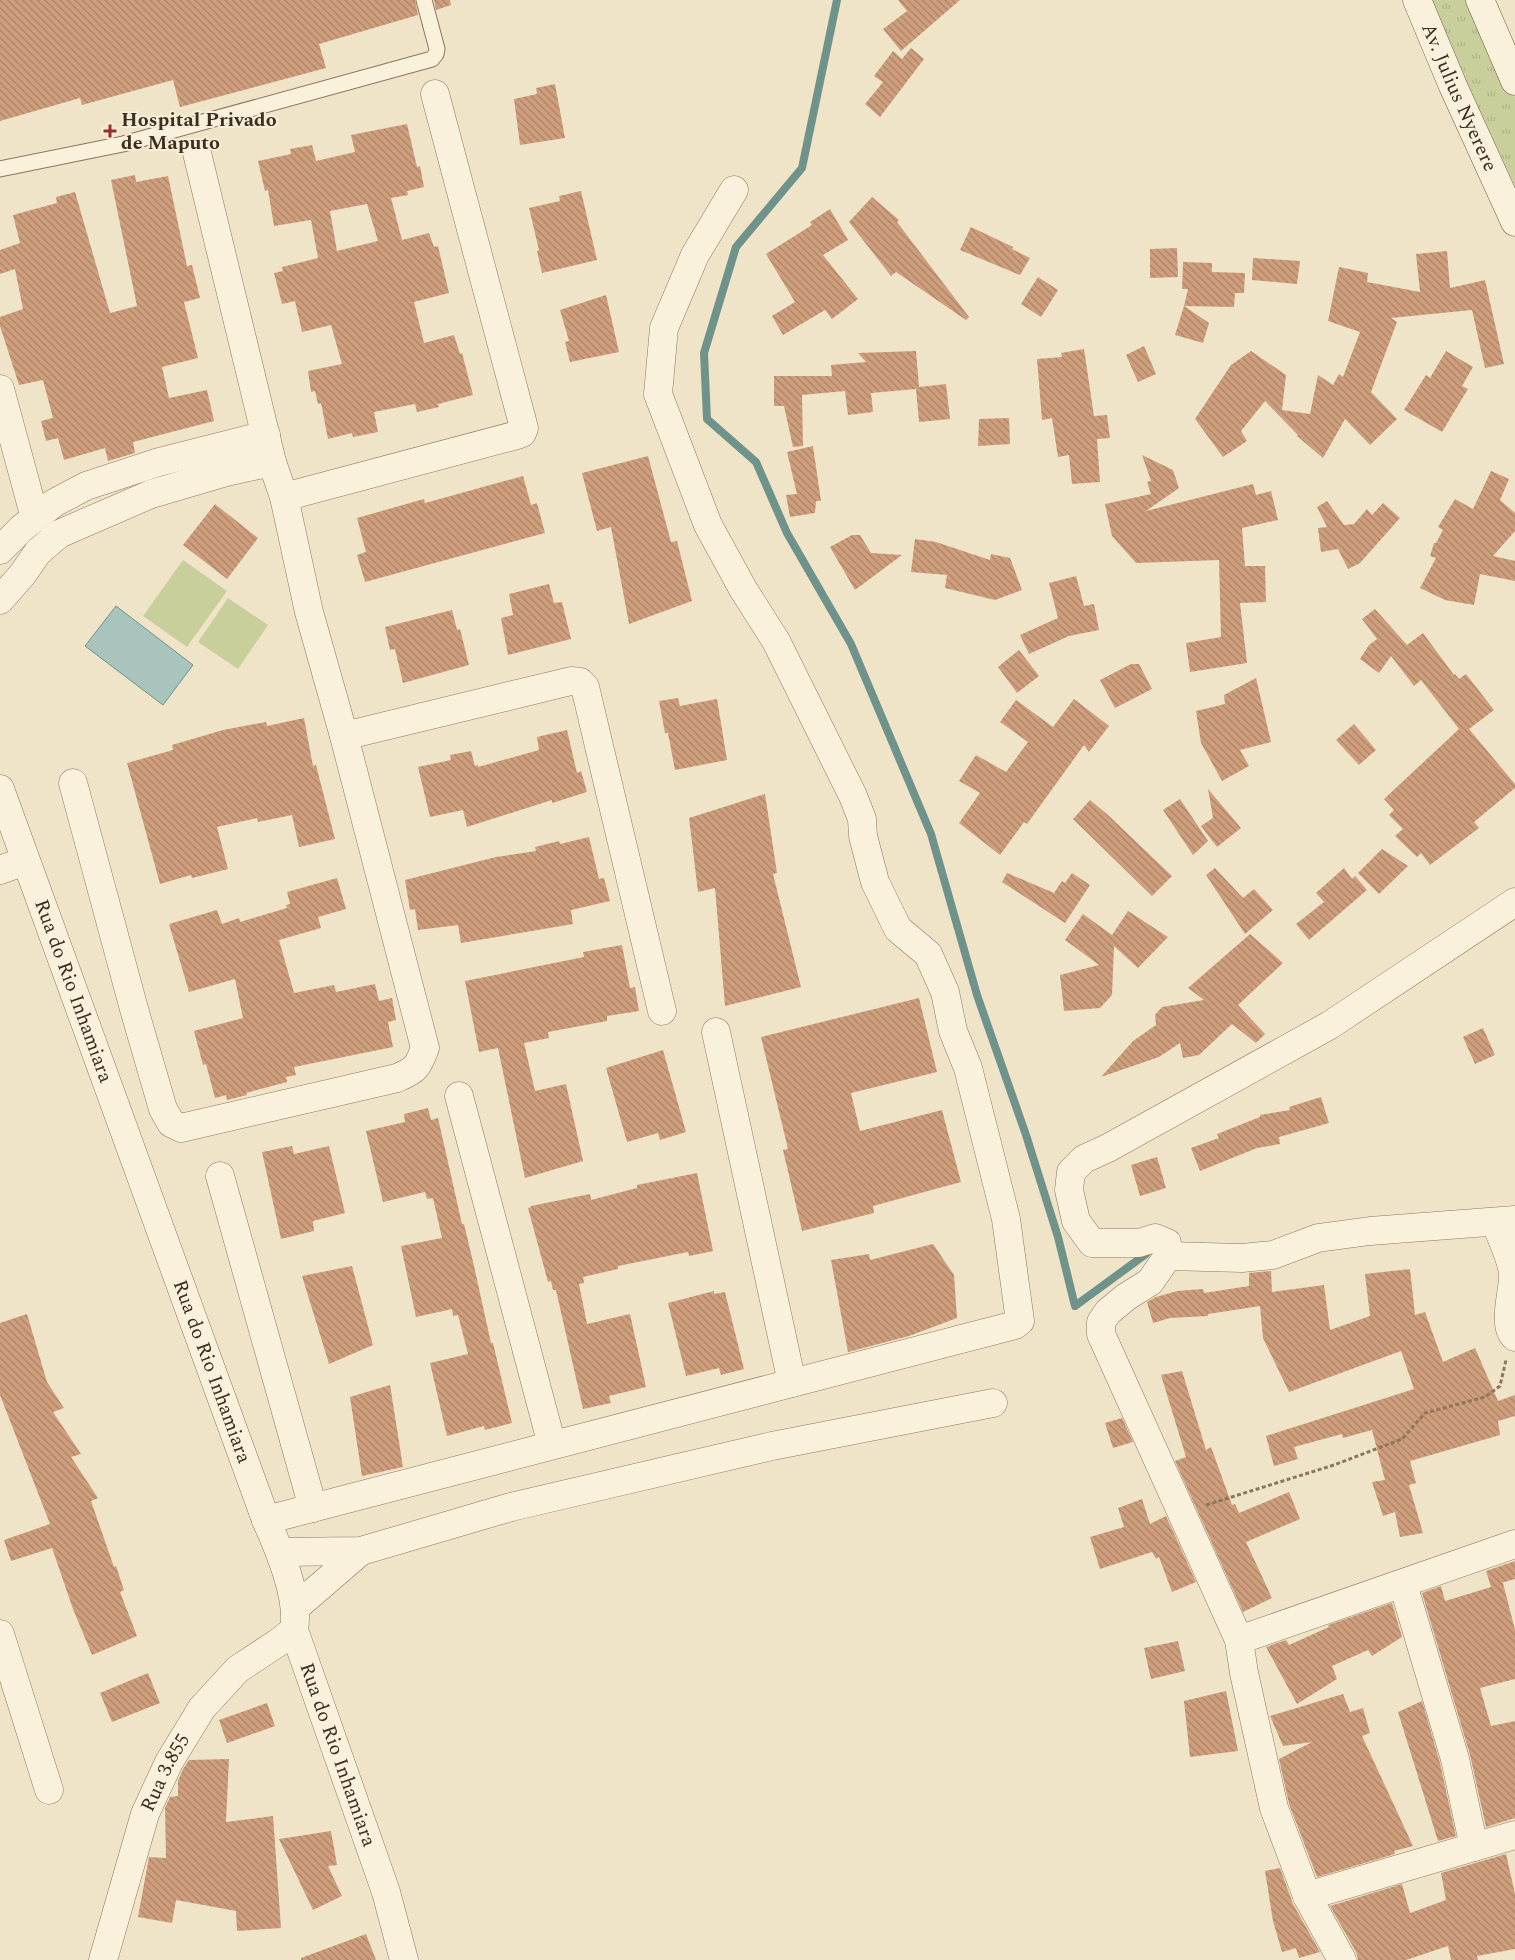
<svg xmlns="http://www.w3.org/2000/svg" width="1515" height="1960" font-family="Spectral,serif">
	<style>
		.grass { fill: url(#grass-tufts) }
		.pitch { fill: #c9cf9b }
		.water { fill: #a9c4bc; stroke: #6f938a }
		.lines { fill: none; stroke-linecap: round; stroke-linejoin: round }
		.stream { stroke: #6f938a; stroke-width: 8 }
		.building { fill: url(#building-back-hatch); fill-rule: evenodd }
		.lane-casing { stroke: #8d765c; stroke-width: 17 }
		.street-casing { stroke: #8d765c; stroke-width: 29 }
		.secondary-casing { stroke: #6f573f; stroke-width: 29 }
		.path { stroke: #8d765c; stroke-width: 3; stroke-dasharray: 4 2.5; stroke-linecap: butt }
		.lane { stroke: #faf1dc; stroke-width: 15 }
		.street { stroke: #faf1dc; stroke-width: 28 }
		.secondary { stroke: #faf1dc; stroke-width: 28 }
		.poi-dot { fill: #9e2a2b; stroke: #f7eed8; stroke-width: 2 }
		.labels { text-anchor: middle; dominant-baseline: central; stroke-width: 4; stroke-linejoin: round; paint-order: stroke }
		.street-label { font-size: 20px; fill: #3d2e20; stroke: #f7eed8 }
		.poi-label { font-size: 20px; font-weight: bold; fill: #3d2e20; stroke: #f7eed8; text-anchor: start }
	</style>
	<defs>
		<pattern id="grass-tufts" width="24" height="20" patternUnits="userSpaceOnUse" patternTransform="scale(1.25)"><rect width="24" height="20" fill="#c9cf9b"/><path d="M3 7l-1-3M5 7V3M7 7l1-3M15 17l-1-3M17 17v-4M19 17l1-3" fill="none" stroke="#aeb285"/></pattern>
		<pattern id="building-back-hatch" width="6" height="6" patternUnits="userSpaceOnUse" patternTransform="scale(1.25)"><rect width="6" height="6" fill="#cf9f7d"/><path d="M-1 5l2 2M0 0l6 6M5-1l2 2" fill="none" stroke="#a98266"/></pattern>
	</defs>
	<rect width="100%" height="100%" fill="#f0e4c8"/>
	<polygon class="grass" points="1429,0 1470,0 1515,98 1515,186"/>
	<g class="pitch">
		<polygon points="183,560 227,591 187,647 143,616"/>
		<polygon points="228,598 268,625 238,669 198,642"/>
	</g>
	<polygon class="water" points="116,606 193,665 163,705 85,646"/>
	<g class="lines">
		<polyline class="stream" points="837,0 802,168 736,247 704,353 707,419 756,462 787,533 851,644 931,834 977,995 1026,1135 1058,1237 1075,1306 1146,1254"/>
	</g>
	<g class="building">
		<polygon points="0,0 415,0 418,15 319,44 326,68 180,107 173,80 82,105 80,98 0,121"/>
		<polygon points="434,0 450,0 451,5 436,10"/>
		<polygon points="898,0 960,0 901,51 883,29 907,11"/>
		<polygon points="911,48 924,59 880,117 865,104 883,82 874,76 893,51 902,59"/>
		<polygon points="555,84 565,138 520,145 514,99 537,94 536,88"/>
		<path d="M407 124 417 167 420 166 424 187 407 191 408 195 391 198 402 240 429 233 434 247 438 246 449 293 414 302 424 343 454 335 460 354 462 353 473 395 438 404 439 407 417 412 415 404 374 412 378 432 353 437 352 433 328 439 321 403 318 404 315 391 311 392 308 371 342 364 331 325 302 332 295 301 282 304 274 273 283 271 282 267 318 258 311 220 274 226 268 190 265 191 258 161 291 154 290 149 312 145 316 161 355 152 351 135ZM367 204 378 241 337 251 330 211Z"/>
		<polygon points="135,175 136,182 168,176 187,266 192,265 200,298 184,302 198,358 162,367 169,398 207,390 214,421 133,442 135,453 108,461 105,448 64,460 58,438 46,441 41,421 53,418 43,380 19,385 0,326 0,317 23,309 15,269 0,274 0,250 20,243 13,215 57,203 56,197 75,192 110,313 137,306 111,180"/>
		<polygon points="581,191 597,260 542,273 537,251 539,250 529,208 560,201 559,196"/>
		<polygon points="872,197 899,220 897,222 969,317 966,320 896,272 891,276 849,222"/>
		<polygon points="830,209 848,240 823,255 858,299 832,319 825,310 783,335 772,316 795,302 766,254 812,225 810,222"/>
		<polygon points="971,227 1013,247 1012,249 1030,258 1020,275 960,250"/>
		<polygon points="1177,248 1178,277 1150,278 1150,249"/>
		<polygon points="1447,251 1450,288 1485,280 1504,364 1485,368 1472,310 1391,318 1397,322 1371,392 1397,419 1370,445 1345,419 1323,458 1297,436 1298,435 1265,401 1241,431 1247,441 1223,457 1195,419 1231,365 1251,351 1286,375 1282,410 1310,414 1318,375 1333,385 1339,374 1343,377 1360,332 1328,321 1339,267 1368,273 1367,282 1420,292 1416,254"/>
		<polygon points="1253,258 1300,261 1297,284 1252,280"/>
		<polygon points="1183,262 1212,263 1212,272 1245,273 1244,293 1235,293 1234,307 1184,306 1188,289 1182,289"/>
		<polygon points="1038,277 1058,290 1041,317 1021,304"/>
		<polygon points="606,295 619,352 570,362 565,342 569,341 560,310"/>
		<polygon points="1184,306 1209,323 1203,343 1175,335"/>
		<polygon points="1144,346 1156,374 1138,382 1126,355"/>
		<polygon points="1084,349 1094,416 1107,415 1110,438 1097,439 1100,482 1072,484 1069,455 1058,457 1052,418 1042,420 1037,359 1062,357 1061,353"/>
		<polygon points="916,351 919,387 946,384 950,419 919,422 916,389 871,393 873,412 848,415 845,391 802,395 803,446 793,447 784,406 774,406 774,376 832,376 831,365 866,362 858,353"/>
		<polygon points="1446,351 1473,367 1462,386 1468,389 1442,432 1404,410 1426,375 1430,378"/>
		<polygon points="1009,418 1010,444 978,446 979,419"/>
		<polygon points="813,446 821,501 816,501 815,513 790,517 786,495 797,494 787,452"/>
		<polygon points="1142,455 1173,470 1179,488 1146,511 1253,484 1256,495 1271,491 1278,520 1242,528 1245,566 1265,566 1266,602 1240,603 1247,663 1190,672 1186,643 1221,637 1219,560 1136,563 1112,536 1105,504 1151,494 1147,482 1151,481"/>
		<polygon points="648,456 671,542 677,541 692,601 629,624 611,527 597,531 582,473"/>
		<polygon points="1491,471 1509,479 1500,500 1515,513 1515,531 1493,556 1515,561 1515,581 1480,574 1474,605 1445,600 1420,588 1436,558 1430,556 1434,543 1436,543 1443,530 1438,527 1455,499 1473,509"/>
		<polygon points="523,476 531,505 537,503 545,533 365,582 357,555 366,552 357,518 424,499 425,503"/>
		<polygon points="1327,501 1344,525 1354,524 1367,509 1372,515 1383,503 1400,518 1360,563 1348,569 1338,549 1321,552 1318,528 1327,527 1317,507"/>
		<polygon points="215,504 258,538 227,579 183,545"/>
		<polygon points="852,535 860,535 871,553 902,555 855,590 830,547"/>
		<polygon points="915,539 936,542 990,560 991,554 1010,558 1022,590 995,600 945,588 947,575 911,572"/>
		<polygon points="1076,576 1084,606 1094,604 1099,630 1069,636 1029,654 1020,635 1058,618 1049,583"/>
		<polygon points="549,584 554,603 562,602 571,639 508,655 501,618 513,615 509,594"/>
		<polygon points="1375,609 1407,645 1423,633 1454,675 1455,674 1459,679 1466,674 1494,710 1469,729 1515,784 1515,788 1474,822 1479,828 1430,865 1421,853 1417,857 1395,836 1403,829 1389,815 1394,810 1384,799 1459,729 1421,680 1414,686 1391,656 1379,673 1360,659 1369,645 1377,639 1362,619"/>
		<polygon points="452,610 457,630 460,629 469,665 403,683 395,649 390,650 385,627"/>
		<polygon points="1019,650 1039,676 1017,693 998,667"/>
		<polygon points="1131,664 1139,664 1152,689 1115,708 1100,680"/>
		<polygon points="1256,678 1271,742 1240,750 1249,766 1222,781 1201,743 1196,711 1225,704 1224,695"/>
		<polygon points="678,698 680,706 717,699 727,760 675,770 668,733 665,733 659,701"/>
		<polygon points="1074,699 1109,726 1089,752 1084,745 1027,824 1024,822 1000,855 959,823 980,793 959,781 976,755 1006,772 1028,742 1000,722 1016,700 1053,727"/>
		<polygon points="304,718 313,766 316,765 335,839 299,847 292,815 258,822 257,818 217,827 228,869 192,878 191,875 160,884 127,763 173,750 172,745 223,730 266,722 267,726"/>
		<polygon points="1354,724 1376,750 1359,765 1336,740"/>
		<polygon points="567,730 577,773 581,771 587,792 552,803 552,800 467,827 463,810 430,817 418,767 451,760 450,755 471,751 475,766 478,765 478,767 539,750 537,737"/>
		<polygon points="1208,789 1241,828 1217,847 1201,826 1213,818"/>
		<polygon points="765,794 777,873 773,874 801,987 725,1006 715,888 698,892 689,818"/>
		<polygon points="1180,799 1208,841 1193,855 1163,810"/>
		<polygon points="1090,800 1108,815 1172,876 1152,896 1073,819"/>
		<polygon points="589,837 599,879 604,878 610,901 571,910 573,924 461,943 458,925 418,930 415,909 410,910 405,880 496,857 536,851 535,847 559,841 560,844"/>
		<polygon points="1382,849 1408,866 1379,894 1358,873"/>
		<polygon points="1215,868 1243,898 1254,889 1273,910 1245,934 1206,875"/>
		<polygon points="1344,868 1352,879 1355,876 1367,890 1309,940 1296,924 1324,902 1316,893"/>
		<polygon points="1007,873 1054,893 1062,881 1065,883 1072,873 1090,885 1065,923 1002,882"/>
		<polygon points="337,878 346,909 318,917 321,928 279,940 294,993 334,985 336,992 375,984 379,1001 392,998 396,1020 388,1022 393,1047 294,1067 296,1075 286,1077 287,1082 246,1093 247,1095 227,1100 226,1095 215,1098 206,1064 203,1065 194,1031 243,1018 235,979 189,992 169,924 217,910 222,924 239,918 240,922 287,908 286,905 290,904 287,892"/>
		<polygon points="1128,911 1168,937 1138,968 1114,946 1112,995 1100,1008 1064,1011 1060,975 1099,965 1065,940 1083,914 1112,935"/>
		<polygon points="1250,934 1283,963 1238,1005 1265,1034 1256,1043 1232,1024 1199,1055 1183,1058 1180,1043 1159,1057 1101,1077 1133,1041 1156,1025 1155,1015 1162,1007 1204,1000 1188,988"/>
		<polygon points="622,945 630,988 635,987 639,1011 607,1016 607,1021 548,1032 549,1038 524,1043 535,1091 566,1084 583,1161 525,1178 498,1048 479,1052 465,981 584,957 583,952"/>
		<polygon points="919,998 937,1072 851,1093 860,1131 942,1110 961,1182 873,1206 874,1213 802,1231 783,1150 788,1149 761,1037"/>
		<polygon points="1483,1028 1495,1055 1475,1064 1463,1037"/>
		<polygon points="663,1050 686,1132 660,1140 658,1133 627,1142 606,1068"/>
		<polygon points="1321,1097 1329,1123 1279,1137 1280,1144 1257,1148 1200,1171 1191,1148 1219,1138 1217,1134 1260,1117 1260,1115 1290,1110 1289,1107"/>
		<polygon points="428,1108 431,1120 438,1118 462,1224 464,1224 474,1266 491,1343 493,1343 512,1423 485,1430 484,1426 447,1436 430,1363 468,1354 458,1315 453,1316 452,1309 416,1317 401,1246 442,1238 433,1198 427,1199 425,1192 383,1202 366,1131 405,1122 404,1114"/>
		<polygon points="292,1146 294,1154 329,1146 345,1213 313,1221 314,1231 281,1239 262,1152"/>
		<polygon points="1157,1157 1166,1188 1140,1196 1131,1165"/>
		<polygon points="697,1173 713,1251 689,1256 688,1252 618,1266 618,1269 583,1277 584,1283 579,1284 587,1324 630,1314 646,1387 609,1396 611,1403 583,1409 556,1290 553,1290 551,1281 548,1282 528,1208 531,1207 531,1206 590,1194 591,1200 637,1188 637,1185"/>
		<polygon points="933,1244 954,1275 957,1318 909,1336 848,1352 831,1260 869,1254 870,1260"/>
		<polygon points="352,1266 373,1345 329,1364 302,1276"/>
		<polygon points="1410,1269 1415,1315 1425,1312 1443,1362 1475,1348 1498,1401 1515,1395 1515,1416 1498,1421 1500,1435 1410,1461 1416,1483 1409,1485 1423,1533 1400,1537 1395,1512 1383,1516 1372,1482 1385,1480 1372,1430 1343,1438 1342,1434 1294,1447 1298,1459 1274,1466 1266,1436 1414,1389 1401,1351 1289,1392 1263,1338 1260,1306 1208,1314 1208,1316 1170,1318 1153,1323 1147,1302 1156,1297 1177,1291 1203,1289 1204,1293 1249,1286 1249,1273 1271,1271 1272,1292 1324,1285 1330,1330 1370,1316 1365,1274"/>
		<polygon points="714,1291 714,1294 725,1292 744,1369 721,1375 719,1368 686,1376 668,1303"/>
		<polygon points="27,1314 47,1382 64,1408 53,1412 81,1454 71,1457 98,1498 91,1501 114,1567 116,1566 124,1590 120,1592 137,1636 92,1655 73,1609 52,1548 11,1561 4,1540 50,1524 0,1395 0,1323"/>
		<polygon points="1182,1371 1206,1450 1211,1447 1232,1505 1235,1504 1239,1513 1289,1492 1300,1519 1246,1542 1272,1598 1243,1612 1175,1461 1186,1457 1161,1375"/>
		<polygon points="390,1385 403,1467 362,1476 350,1397"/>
		<polygon points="1122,1418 1133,1442 1113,1448 1105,1423"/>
		<polygon points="1142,1499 1150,1524 1166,1516 1196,1582 1172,1592 1159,1557 1156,1559 1152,1552 1100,1569 1090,1537 1124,1527 1118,1508"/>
		<polygon points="1515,1561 1515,1579 1501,1583 1503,1583 1515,1630 1515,1679 1480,1688 1491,1726 1515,1721 1515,1818 1486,1827 1470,1755 1422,1593 1441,1586 1445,1601 1491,1587 1486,1571"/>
		<polygon points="1392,1603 1402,1637 1372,1656 1368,1650 1332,1666 1337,1679 1297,1704 1266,1647 1286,1640 1289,1645 1329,1627 1328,1625"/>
		<polygon points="1178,1641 1185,1671 1151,1679 1144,1648"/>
		<polygon points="148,1673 160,1703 112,1722 100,1693"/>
		<polygon points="1226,1691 1238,1751 1190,1757 1184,1701"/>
		<polygon points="1343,1694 1350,1712 1363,1708 1370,1733 1362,1736 1413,1846 1394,1851 1395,1854 1317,1877 1289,1804 1279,1759 1312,1742 1283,1746 1270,1716"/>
		<polygon points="1422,1701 1440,1763 1456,1836 1438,1841 1398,1712"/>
		<polygon points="267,1703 275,1726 227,1743 219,1720"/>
		<polygon points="229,1759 226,1822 273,1816 281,1928 237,1931 236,1911 176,1900 172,1923 138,1917 149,1857 166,1858 165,1808 170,1797 178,1796 178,1781 183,1769 189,1760"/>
		<polygon points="331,1831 337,1865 328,1866 342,1896 313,1910 279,1839"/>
		<polygon points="1506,1854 1515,1894 1515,1949 1477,1956 1478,1960 1451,1960 1448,1946 1406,1960 1358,1960 1356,1952 1330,1906 1402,1884 1410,1913 1446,1900 1441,1873"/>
		<polygon points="1280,1868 1293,1904 1320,1952 1299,1958 1296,1948 1282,1952 1273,1921 1265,1871"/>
		<polygon points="366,1934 376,1960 301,1960 301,1958"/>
	</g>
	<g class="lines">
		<defs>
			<polyline id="lane" points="0,169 123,144 432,59 436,54 437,49 424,0"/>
			<g id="street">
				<polyline points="0,389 35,518"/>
				<polyline points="284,497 517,435 522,433 524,428 435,94"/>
				<polyline points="0,550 22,528 54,503 86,486 159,462 266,435"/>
				<polyline points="0,600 22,575 38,552 59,534 151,494 226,472 272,462"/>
				<polyline points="344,736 571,681 580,682 585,687 662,1011"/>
				<path d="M73 783 134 1009 163 1109 171 1123 181 1128 397 1078C416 1070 418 1067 425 1048L344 736 309 612 284 497 272 462 197 153"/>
				<path id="s1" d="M0 789 266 1520C279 1549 300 1598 294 1630L386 1892 404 1960"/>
				<polyline points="0,870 25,861"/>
				<polyline points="716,1032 792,1383"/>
				<polyline points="459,1096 552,1445"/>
				<polyline points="220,1176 313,1508"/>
				<path d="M1495 1222C1500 1234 1514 1265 1513 1277 1513 1292 1502 1326 1515 1337"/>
				<polyline points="1168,1256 1242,1258 1273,1255 1318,1238 1370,1231 1515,1220"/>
				<polyline points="266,1520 1015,1325 1020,1321 1006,1219 968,1068 953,1031 945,992 928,954 898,929 875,882 863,836 862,819 853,796 776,641 743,589 708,525 658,394 664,328 695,255 734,190"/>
				<polyline points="280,1552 361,1551 511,1507 772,1446 993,1403"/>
				<polyline points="1403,1584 1455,1759 1474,1847"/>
				<polyline points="295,1608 361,1551"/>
				<polyline points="0,1634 49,1790"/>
				<polyline points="1239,1640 1515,1544"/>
				<polyline points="1307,1896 1515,1835"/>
				<path id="s2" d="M103 1960 145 1814 169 1762 202 1708 238 1669 279 1642 294 1630"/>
				<polyline points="1342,1960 1307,1896 1274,1808 1244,1673 1239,1640 1101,1334 1101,1322 1108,1312 1126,1297 1150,1282 1168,1256 1167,1243 1155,1238 1139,1243 1092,1243 1076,1221 1069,1190 1071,1172 1084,1159 1108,1148 1330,1025 1515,902"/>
			</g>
			<g id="secondary">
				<path id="s3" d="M1417 0 1453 86 1515 222"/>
				<polyline points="1480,0 1515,81"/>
			</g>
		</defs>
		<use href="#lane" class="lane-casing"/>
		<use href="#street" class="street-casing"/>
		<use href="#secondary" class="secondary-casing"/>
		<polyline class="path" points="1206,1505 1334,1465 1402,1439 1425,1413 1485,1397 1500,1386 1506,1360"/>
		<use href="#lane" class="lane"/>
		<use href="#street" class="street"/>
		<use href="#secondary" class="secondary"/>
	</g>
	<path class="poi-dot" d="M107.5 123.5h5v5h5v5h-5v5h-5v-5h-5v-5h5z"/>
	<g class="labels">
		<g class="street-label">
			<text stroke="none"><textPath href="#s3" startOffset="106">Av. Julius Nyerere</textPath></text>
			<text stroke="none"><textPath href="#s1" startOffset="215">Rua do Rio Inhamiara</textPath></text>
			<text stroke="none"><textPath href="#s1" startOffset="620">Rua do Rio Inhamiara</textPath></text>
			<text stroke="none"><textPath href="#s1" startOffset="1025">Rua do Rio Inhamiara</textPath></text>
			<text stroke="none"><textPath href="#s2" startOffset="198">Rua 3.855</textPath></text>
		</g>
		<g class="poi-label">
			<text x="121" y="120">Hospital Privado<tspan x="121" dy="23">de Maputo</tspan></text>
		</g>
	</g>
</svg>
